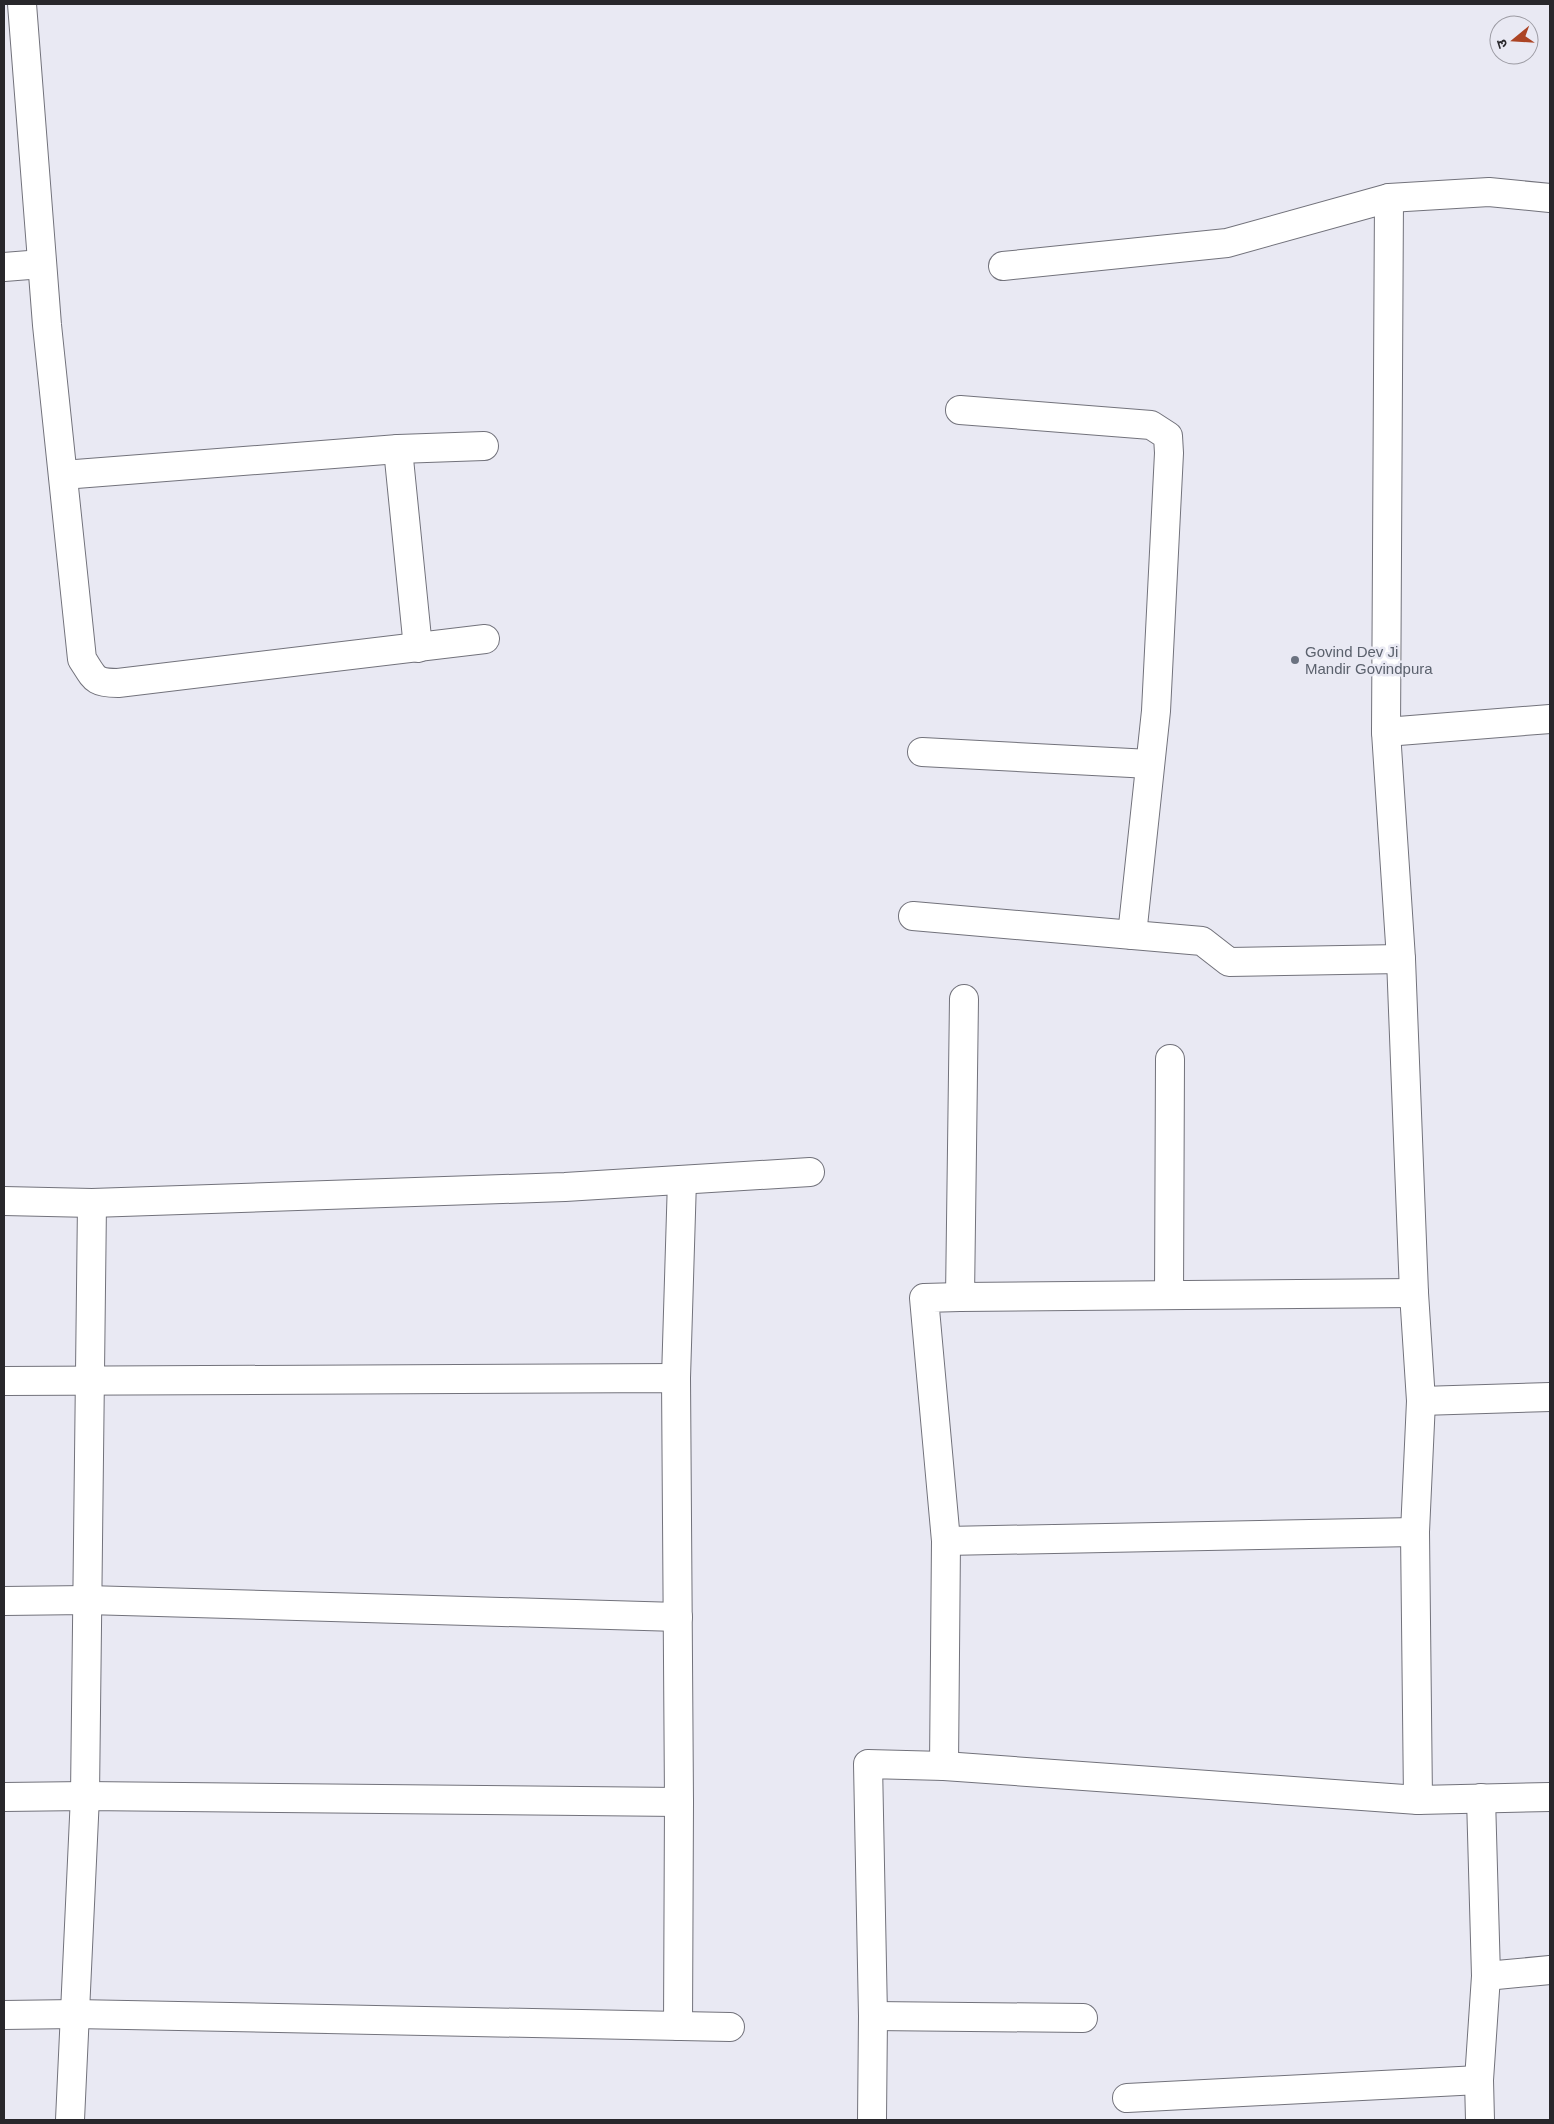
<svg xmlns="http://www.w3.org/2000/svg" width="1554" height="2124" font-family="Arial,'Noto Sans Devanagari',sans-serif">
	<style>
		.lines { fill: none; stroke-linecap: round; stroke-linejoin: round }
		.minor-casing { stroke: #72727b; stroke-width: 30 }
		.minor { stroke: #fff; stroke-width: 28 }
		.worship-dot { fill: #6b7280; stroke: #e9e9f3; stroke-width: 2 }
		.labels { text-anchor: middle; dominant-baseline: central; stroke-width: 5; stroke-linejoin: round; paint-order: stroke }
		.worship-label { font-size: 15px; fill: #5b616d; stroke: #e9e9f3; text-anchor: start }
	</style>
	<rect width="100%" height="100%" fill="#e9e9f3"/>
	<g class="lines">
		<defs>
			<g id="minor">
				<path d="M22 4 47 325 82 659C95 679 94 683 118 683L485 639"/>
				<polyline points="1389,198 1386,732 1401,959 1414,1293 1421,1401 1415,1532 1418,1800"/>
				<polyline points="1003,266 1227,243 1389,198 1489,192 1550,198"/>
				<polyline points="4,267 42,264"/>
				<polyline points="960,410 1151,425 1168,436 1169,453 1156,711 1132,935"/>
				<polyline points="398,449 418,648"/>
				<polyline points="63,475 398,449 484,446"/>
				<polyline points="1386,732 1550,719"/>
				<polyline points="922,752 1150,764"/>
				<polyline points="913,916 1202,941 1229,962 1401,959"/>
				<polyline points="964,999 960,1297 1414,1293"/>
				<polyline points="4,1201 92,1203 565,1187 810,1172"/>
				<polyline points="1169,1295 1170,1059"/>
				<polyline points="676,1378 682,1180"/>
				<polyline points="4,1381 676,1378 679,1802 678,2026"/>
				<polyline points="1421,1401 1550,1397"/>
				<polyline points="946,1541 1415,1532"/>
				<polyline points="4,1601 87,1600 678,1617"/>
				<polyline points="944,1766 946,1541 924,1298 960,1297"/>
				<polyline points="4,1797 85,1796 679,1802"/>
				<polyline points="1486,1976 1550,1970"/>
				<polyline points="4,2015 75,2014 730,2027"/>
				<polyline points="873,2016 1083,2018"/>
				<polyline points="1127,2098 1479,2080"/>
				<polyline points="70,2120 85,1796 92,1203"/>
				<polyline points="872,2120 873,2016 868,1764 944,1766 1418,1800 1550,1797"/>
				<polyline points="1480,2120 1479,2080 1486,1976 1481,1798"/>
			</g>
		</defs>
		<use href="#minor" class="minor-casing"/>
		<use href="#minor" class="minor"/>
	</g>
	<circle class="worship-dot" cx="1295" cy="660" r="5"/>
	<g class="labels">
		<g class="worship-label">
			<text x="1305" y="651">Govind Dev Ji<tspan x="1305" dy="17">Mandir Govindpura</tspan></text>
		</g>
	</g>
	<rect width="1554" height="2124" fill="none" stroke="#28272b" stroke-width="10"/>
	<g transform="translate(1514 40) rotate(252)"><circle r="24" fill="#e9e9f3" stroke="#9c9ba3"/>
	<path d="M0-4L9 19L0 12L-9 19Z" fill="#ac4424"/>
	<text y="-8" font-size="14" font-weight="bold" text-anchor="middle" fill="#28272b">उ</text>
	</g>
</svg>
